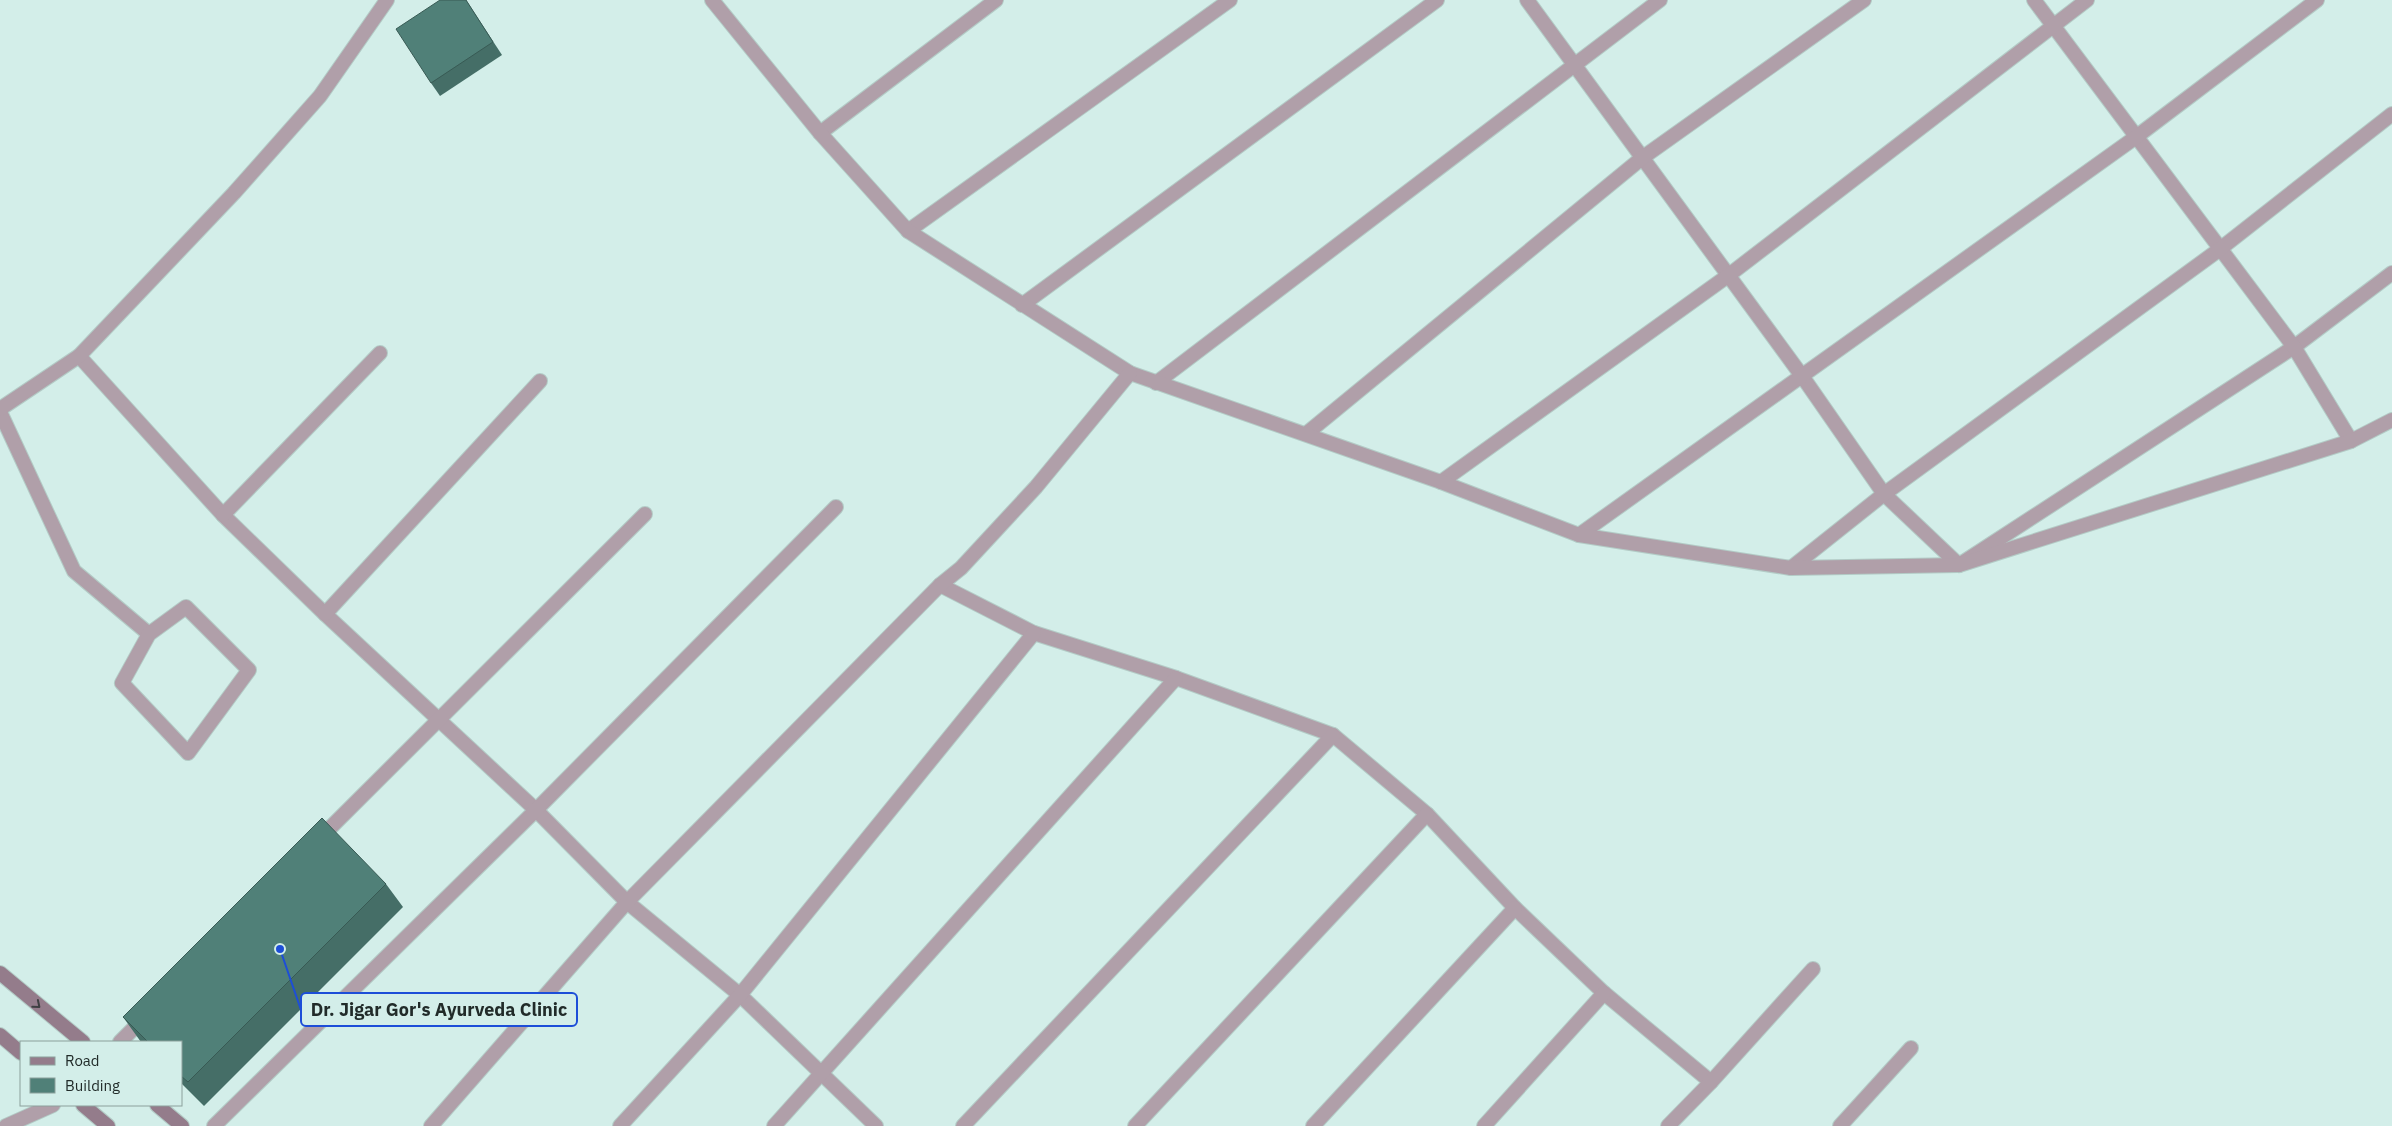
<svg xmlns="http://www.w3.org/2000/svg" width="2392" height="1126" font-family="'IBM Plex Sans',sans-serif">
	<style>
		.lines { fill: none; stroke-linecap: round; stroke-linejoin: round }
		.minor-casing { stroke: #b3cbc6; stroke-width: 16 }
		.tertiary-casing { stroke: #b3cbc6; stroke-width: 16 }
		.secondary-casing { stroke: #b3cbc6; stroke-width: 16 }
		.minor { stroke: #b09fa9; stroke-width: 14 }
		.tertiary { stroke: #b09fa9; stroke-width: 14 }
		.secondary { stroke: #947c8b; stroke-width: 14 }
		.wall { fill: #456e67 }
		.building { fill: #508078; stroke: #385a54 }
		.oneway { stroke: #3e3f42 }
		.leader { fill: none; stroke: #1d4ed8; stroke-width: 2 }
		.callout-dot { fill: #1d4ed8; stroke: #d3eee9; stroke-width: 2 }
		.callout { fill: #d3eee9; stroke: #1d4ed8; stroke-width: 2 }
		.callout-label { font-size: 18px; text-anchor: middle; font-weight: bold; fill: #212b29 }
	</style>
	<rect width="100%" height="100%" fill="#d3eee9"/>
	<g class="lines">
		<defs>
			<g id="minor">
				<polyline points="1527,0 1802,376 1884,494 1959,565 2294,347 2392,273"/>
				<polyline points="2034,0 2294,347 2351,441"/>
				<polyline points="820,133 996,0"/>
				<polyline points="908,231 1230,0"/>
				<polyline points="1022,305 1437,0"/>
				<polyline points="79,356 223,515 325,614 536,810 627,902 740,995 876,1126"/>
				<polyline points="1156,383 1660,0"/>
				<polyline points="0,412 74,571 149,634"/>
				<polyline points="1306,434 1642,158 1864,0"/>
				<polyline points="1441,482 1729,275 2087,0"/>
				<polyline points="223,515 380,353"/>
				<polyline points="1579,535 2136,137 2317,0"/>
				<polyline points="1791,568 1884,494 2220,249 2392,114"/>
				<polyline points="940,585 1034,633 1176,678 1333,735 1427,814 1515,908 1604,993 1711,1082"/>
				<polygon points="186,607 249,670 188,753 122,683 149,634"/>
				<polyline points="325,614 540,381"/>
				<polyline points="318,840 645,514"/>
				<polyline points="120,1042 144,1018"/>
				<polyline points="6,1126 53,1105"/>
				<polyline points="214,1126 536,810 836,507"/>
				<polyline points="620,1126 740,995 1034,633"/>
				<polyline points="774,1126 1176,678"/>
				<polyline points="963,1126 1333,735"/>
				<polyline points="1135,1126 1427,814"/>
				<polyline points="1313,1126 1515,908"/>
				<polyline points="1484,1126 1604,993"/>
				<polyline points="1668,1126 1711,1082 1813,969"/>
				<polyline points="1840,1126 1911,1048"/>
			</g>
			<g id="tertiary">
				<polyline points="712,0 820,133 908,231 1130,373 1441,482 1579,535 1791,568 1959,565 2351,441 2392,420"/>
				<polyline points="0,409 79,356 234,193 320,96 387,0"/>
				<polyline points="431,1126 627,902 940,585 961,568 1036,487 1130,373"/>
			</g>
			<g id="secondary">
				<polyline points="0,973 83,1042"/>
				<polyline points="0,1035 21,1053"/>
				<polyline points="83,1105 108,1126"/>
				<polyline points="157,1105 182,1126"/>
			</g>
		</defs>
		<use href="#minor" class="minor-casing"/>
		<use href="#tertiary" class="tertiary-casing"/>
		<use href="#secondary" class="secondary-casing"/>
		<use href="#minor" class="minor"/>
		<use href="#tertiary" class="tertiary"/>
		<use href="#secondary" class="secondary"/>
	</g>
	<g class="wall">
		<polygon points="466,0 502,55 440,96 431,83"/>
		<polygon points="386,884 403,907 204,1106 181,1083 181,1042 141,1042 123,1017"/>
	</g>
	<g class="building">
		<polygon points="440,0 466,0 493,42 431,83 396,29"/>
		<polygon points="322,818 386,884 188,1082 181,1076 181,1042 148,1042 123,1017"/>
	</g>
	<defs><path id="oneway-chevron" d="M-2-3.5L2.5 0L-2 3.5" fill="none" stroke-width="1.6" stroke-linecap="round" stroke-linejoin="round" transform="scale(1.25)"/></defs>
	<use class="oneway" href="#oneway-chevron" transform="translate(37 1005) rotate(40)"/>
	<path class="leader" d="M280 949L301 1010"/>
	<circle class="callout-dot" cx="280" cy="949" r="5"/>
	<rect class="callout" x="301" y="993" width="276" height="33" rx="5"/>
	<g class="callout-label">
		<text x="439" y="1016">Dr. Jigar Gor's Ayurveda Clinic</text>
	</g>
	<rect x="20" y="1041" width="162" height="65" fill="#d3eee9" stroke="#8ca09c"/>
	<rect x="30" y="1057" width="25" height="8" fill="#947c8b" stroke="#8ca09c"/>
	<text x="65" y="1066" font-size="15" fill="#212b29">Road</text>
	<rect x="30" y="1078" width="25" height="15" fill="#508078" stroke="#8ca09c"/>
	<text x="65" y="1091" font-size="15" fill="#212b29">Building</text>
</svg>
